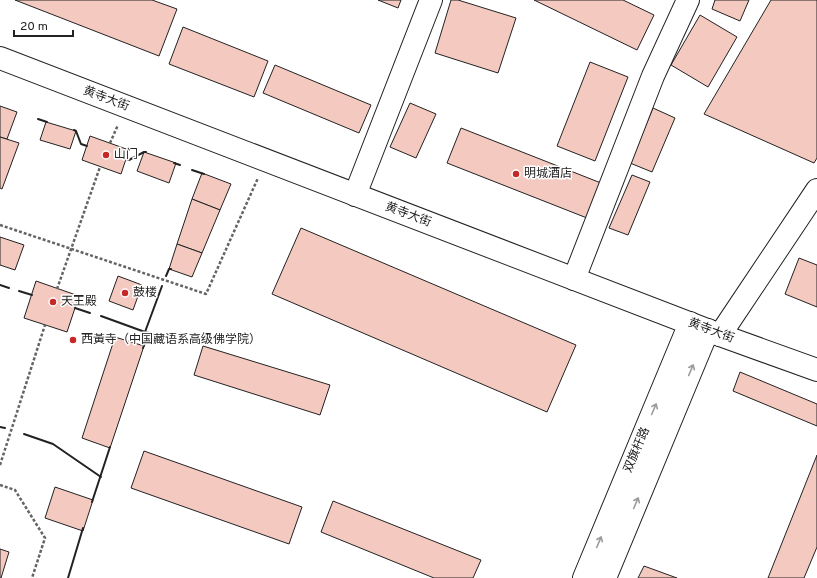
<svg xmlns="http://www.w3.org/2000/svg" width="817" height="578" font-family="Overpass,'Noto Sans SC',sans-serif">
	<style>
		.building { fill: #f3c9c0; stroke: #222 }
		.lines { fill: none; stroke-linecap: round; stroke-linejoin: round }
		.minor-casing { stroke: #222; stroke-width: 24 }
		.path { stroke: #646464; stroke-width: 2.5; stroke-dasharray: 3 2; stroke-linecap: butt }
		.minor { stroke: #fff; stroke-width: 22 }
		.wall { stroke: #222; stroke-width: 2 }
		.oneway { stroke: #9c9c9c }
		.poi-dot { fill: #c62828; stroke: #fff; stroke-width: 1.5 }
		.labels { text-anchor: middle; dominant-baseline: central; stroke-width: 3; stroke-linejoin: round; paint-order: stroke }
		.street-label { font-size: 12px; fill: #222; stroke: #fff }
		.poi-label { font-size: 12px; fill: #222; stroke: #fff; text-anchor: start }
	</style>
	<rect width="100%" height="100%" fill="#fff"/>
	<g class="building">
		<polygon points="15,0 152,0 177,9 159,56"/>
		<polygon points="378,0 401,0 398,8"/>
		<polygon points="451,0 458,0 516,18 498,73 435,53"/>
		<polygon points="534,0 623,0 654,15 637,50"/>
		<polygon points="715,0 749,0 740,21 712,9"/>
		<polygon points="771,0 817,0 817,158 814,163 704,114"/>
		<polygon points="700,15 737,37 708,87 671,65"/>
		<polygon points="183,27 268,61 254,97 169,64"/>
		<polygon points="590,62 628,77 595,161 557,146"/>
		<polygon points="275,65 371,105 359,133 263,93"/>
		<polygon points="410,103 436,114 416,158 390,147"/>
		<polygon points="0,106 17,112 7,139 0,137"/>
		<polygon points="653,108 675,118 652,172 630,163"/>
		<polygon points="46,122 76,131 70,149 40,140"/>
		<polygon points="461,128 601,183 587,218 447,163"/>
		<polygon points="90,136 129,150 121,174 82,160"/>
		<polygon points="0,137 19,143 2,189 0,188"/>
		<polygon points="144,152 176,163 169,183 137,171"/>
		<polygon points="202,173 231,184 220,210 192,199"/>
		<polygon points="632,175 650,182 628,235 609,228"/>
		<polygon points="192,199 220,210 202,253 177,244"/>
		<polygon points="301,228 576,345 547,412 272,294"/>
		<polygon points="0,237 24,245 15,270 0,265"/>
		<polygon points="177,244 202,253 192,277 169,269"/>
		<polygon points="799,258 817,265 817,307 785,294"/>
		<polygon points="118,276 142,285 133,310 109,301"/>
		<polygon points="36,281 79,296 67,332 24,318"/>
		<polygon points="115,337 144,346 110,448 82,438"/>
		<polygon points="203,346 330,385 320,415 194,375"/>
		<polygon points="740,372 817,404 817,426 733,391"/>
		<polygon points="144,451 302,507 289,544 131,488"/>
		<polygon points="817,455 817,547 804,578 768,578"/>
		<polygon points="55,487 93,500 83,531 45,518"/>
		<polygon points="333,501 481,560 473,578 434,578 321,532"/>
		<polygon points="0,549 9,552 1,578 0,578"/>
		<polygon points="644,566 677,578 638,578"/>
	</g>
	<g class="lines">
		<defs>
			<g id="minor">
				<polyline points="0,58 720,335 817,370"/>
				<polyline points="355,195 431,0"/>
				<polyline points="574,279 653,76 688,0"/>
				<polyline points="720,335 817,190"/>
				<polyline points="584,578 690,323"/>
				<polyline points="605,578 708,330"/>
			</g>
		</defs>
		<use href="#minor" class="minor-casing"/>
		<g class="path">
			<polyline points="110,143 118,125"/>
			<polyline points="0,225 206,294 258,178"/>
			<polyline points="57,289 100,167"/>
			<polyline points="0,465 45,325"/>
			<polyline points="0,485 15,490 45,538 32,578"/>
		</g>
		<use href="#minor" class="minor"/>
		<g class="wall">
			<polyline points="38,119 47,122"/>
			<polyline points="74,130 76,131 81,144 87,146"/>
			<polyline points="126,159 129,160 144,152 146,152"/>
			<polyline points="174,163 180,165"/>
			<polyline points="192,170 204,174"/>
			<polyline points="166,276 169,269 171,269"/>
			<polyline points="0,285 9,288"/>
			<polyline points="19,291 32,295"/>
			<polyline points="75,308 90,313"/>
			<polyline points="101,316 145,332 162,286"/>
			<polyline points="143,348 149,333 145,332"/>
			<polyline points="0,427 5,428"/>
			<polyline points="24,434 53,444 101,477"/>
			<polyline points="92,502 110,447"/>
			<polyline points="68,578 83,528"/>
		</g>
	</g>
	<defs><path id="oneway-shaft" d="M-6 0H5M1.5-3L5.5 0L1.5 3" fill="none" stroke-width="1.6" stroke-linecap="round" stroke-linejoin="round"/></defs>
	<g class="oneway">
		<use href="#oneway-shaft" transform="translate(691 370) rotate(-67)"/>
		<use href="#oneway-shaft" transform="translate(654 409) rotate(-67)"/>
		<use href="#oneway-shaft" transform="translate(636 503) rotate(-67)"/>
		<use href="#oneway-shaft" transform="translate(599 542) rotate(-67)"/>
	</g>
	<g class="poi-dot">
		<circle cx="106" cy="155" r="4"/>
		<circle cx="516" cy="174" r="4"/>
		<circle cx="125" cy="293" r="4"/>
		<circle cx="53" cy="302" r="4"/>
		<circle cx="73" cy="340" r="4"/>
	</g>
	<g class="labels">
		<g class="street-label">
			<text transform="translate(106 99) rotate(21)">黄寺大街</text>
			<text transform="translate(408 215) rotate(21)">黄寺大街</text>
			<text transform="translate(711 331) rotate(21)">黄寺大街</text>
			<text transform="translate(637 450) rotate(-67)">双旗杆路</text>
		</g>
		<g class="poi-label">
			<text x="114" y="155">山门</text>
			<text x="524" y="174">明城酒店</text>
			<text x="133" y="293">鼓楼</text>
			<text x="61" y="302">天王殿</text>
			<text x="81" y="340">西黃寺（中国藏语系高级佛学院）</text>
		</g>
	</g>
	<path d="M14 30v6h59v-6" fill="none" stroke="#222222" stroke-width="2"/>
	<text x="20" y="30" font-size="12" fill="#222222" stroke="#ffffff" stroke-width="3" paint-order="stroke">20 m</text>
</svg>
